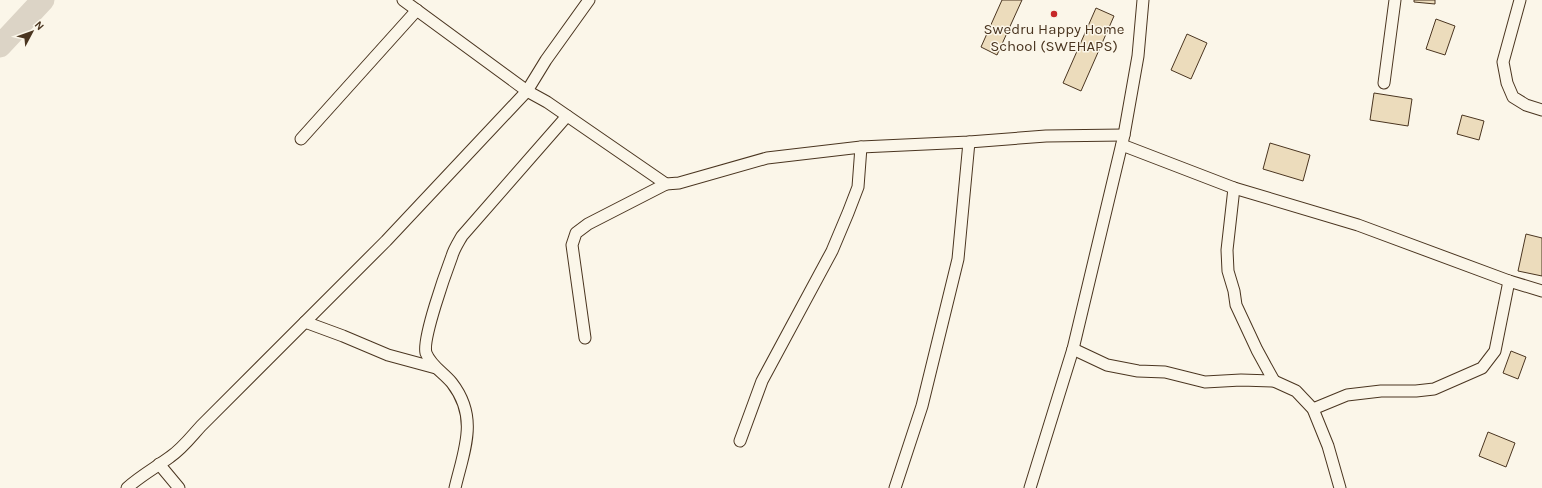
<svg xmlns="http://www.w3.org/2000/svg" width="1542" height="488" font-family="Karla,sans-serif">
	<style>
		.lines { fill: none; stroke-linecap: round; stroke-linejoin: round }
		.river { stroke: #dcd4c6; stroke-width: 23 }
		.building { fill: #ecdcbc; stroke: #4a3520 }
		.street-casing { stroke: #4a3520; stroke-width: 13 }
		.street { stroke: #fbf6e9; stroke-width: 11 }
		.poi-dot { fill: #c62828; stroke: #fbf6e9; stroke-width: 1.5 }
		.labels { text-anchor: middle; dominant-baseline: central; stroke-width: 3; stroke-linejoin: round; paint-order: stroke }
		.poi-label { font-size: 15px; fill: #4a3520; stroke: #fbf6e9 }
	</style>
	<rect width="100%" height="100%" fill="#fbf6e9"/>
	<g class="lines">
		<polyline class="river" points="0,46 43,0"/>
	</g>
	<g class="building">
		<polygon points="1002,0 1022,0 997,55 981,47"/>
		<polygon points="1414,0 1435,0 1435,4 1414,2"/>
		<polygon points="1096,8 1114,16 1081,91 1063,83"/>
		<polygon points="1436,19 1455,26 1445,55 1426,49"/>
		<polygon points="1187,34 1207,43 1191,79 1171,70"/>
		<polygon points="1374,93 1412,99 1408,126 1370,120"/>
		<polygon points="1462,115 1484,121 1479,140 1457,134"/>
		<polygon points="1270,143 1310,155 1303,181 1263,169"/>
		<polygon points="1526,234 1542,238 1542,276 1518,271"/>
		<polygon points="1511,351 1526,357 1518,379 1503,373"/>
		<polygon points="1488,432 1515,443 1506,467 1479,456"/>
	</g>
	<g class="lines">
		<defs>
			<g id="street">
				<polyline points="403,0 527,91 547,102 666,184 679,183 767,158 861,147 969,142 1046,136 1124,135"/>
				<polyline points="1520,0 1503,62 1507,83 1513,97 1526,105 1542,110"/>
				<polyline points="1384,83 1395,0"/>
				<polyline points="301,139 417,10"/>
				<polyline points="1122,145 1234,188 1358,225 1509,281 1542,291"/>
				<polyline points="1234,188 1227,250 1228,271 1234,291 1236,305 1257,350 1274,381"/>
				<polyline points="305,322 343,336 388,355 436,368"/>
				<polyline points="585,338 572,245 576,233 588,224 666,184"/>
				<polyline points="1073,349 1107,365 1138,371 1165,372 1205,382 1241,380 1274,381 1296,391 1313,409 1328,446 1340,488"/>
				<polyline points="1313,409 1347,395 1381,391 1416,391 1434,389 1482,368 1495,351 1509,281"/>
				<polyline points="740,441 762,381 832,251 848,213 858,187 861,147"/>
				<polyline points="159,464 179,488"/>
				<path d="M127 488C140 476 155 468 170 457 182 449 191 437 201 426L386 241 527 91 546 60 589 0"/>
				<path d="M455 488C464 450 479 418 452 383 444 373 431 366 426 353 422 339 446 272 452 256 454 249 458 243 462 236L567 116"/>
				<polyline points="895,488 922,406 958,259 969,142"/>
				<polyline points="1030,488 1073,349 1124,135 1138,56 1143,0"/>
			</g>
		</defs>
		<use href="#street" class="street-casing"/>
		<use href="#street" class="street"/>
	</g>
	<circle class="poi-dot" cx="1054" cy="14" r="4"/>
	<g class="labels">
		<g class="poi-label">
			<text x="1054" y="29">Swedru Happy Home<tspan x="1054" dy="17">School (SWEHAPS)</tspan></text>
		</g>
	</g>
	<g transform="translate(32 32) rotate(49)" stroke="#fbf6e9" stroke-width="3" paint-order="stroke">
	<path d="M0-3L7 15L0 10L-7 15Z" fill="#4a3520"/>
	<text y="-6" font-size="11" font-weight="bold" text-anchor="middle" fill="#4a3520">N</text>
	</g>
</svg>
